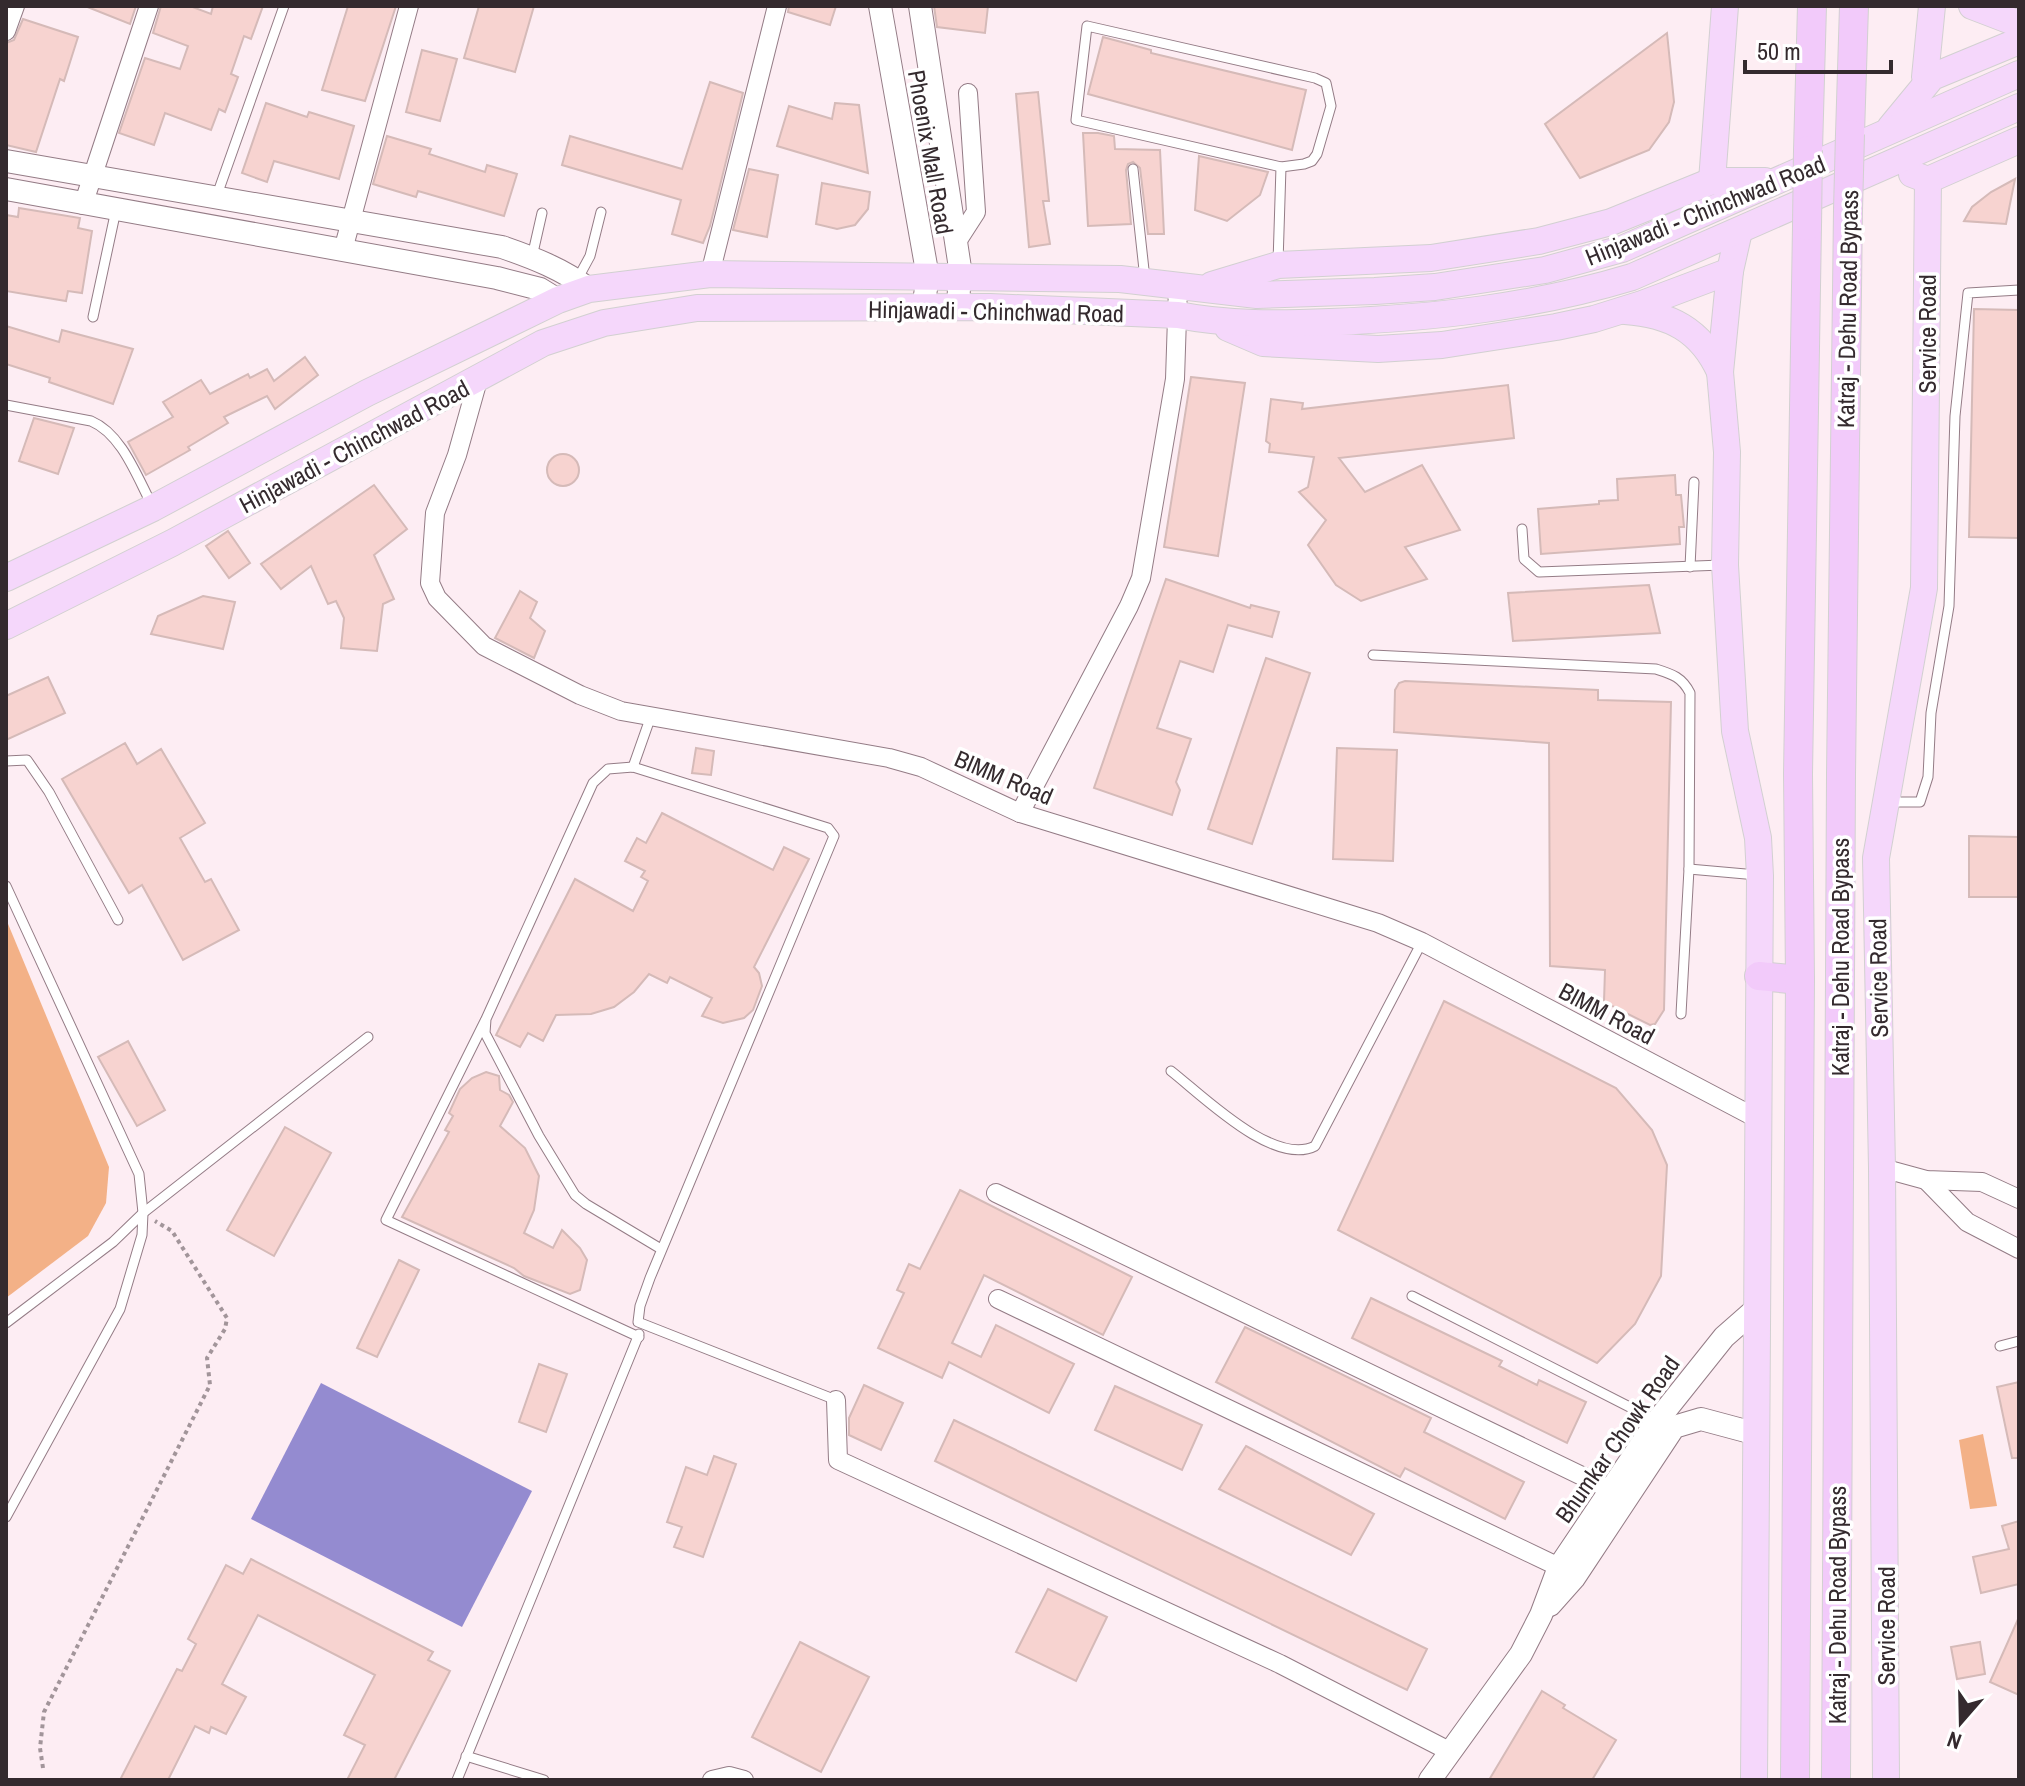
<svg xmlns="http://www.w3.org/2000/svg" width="2025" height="1786" font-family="'Archivo Narrow',sans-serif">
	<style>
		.green { fill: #f3b187 }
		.water { fill: #948bd0 }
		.building { fill: #f7d3d0; stroke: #d5bab8; stroke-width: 2 }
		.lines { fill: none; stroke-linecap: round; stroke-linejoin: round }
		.service-casing { stroke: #947c86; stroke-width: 11 }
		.minor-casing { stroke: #947c86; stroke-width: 20 }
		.tertiary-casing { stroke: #947c86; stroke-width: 24 }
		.primary-casing { stroke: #d2d0d1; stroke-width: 28 }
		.trunk-casing { stroke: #d2d0d1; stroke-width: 30 }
		.path { stroke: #a2959a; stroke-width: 4; stroke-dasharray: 4 4; stroke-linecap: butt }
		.service { stroke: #fff; stroke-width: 9 }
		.minor { stroke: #fff; stroke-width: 18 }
		.tertiary { stroke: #fff; stroke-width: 22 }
		.primary { stroke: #f5d7fb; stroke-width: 26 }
		.trunk { stroke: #f2cafa; stroke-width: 28 }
		.trunk-bridge-casing { stroke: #d2d0d1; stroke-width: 30; stroke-linecap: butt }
		.trunk-bridge { stroke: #f2cafa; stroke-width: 28 }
		.labels { text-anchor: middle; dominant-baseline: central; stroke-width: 7; stroke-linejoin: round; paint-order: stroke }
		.street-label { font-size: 24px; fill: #342a2e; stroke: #fff }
	</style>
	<rect width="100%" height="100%" fill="#fdedf3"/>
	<g class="green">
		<polygon points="6,919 109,1167 106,1203 88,1236 6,1298"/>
		<polygon points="1983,1434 1997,1506 1970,1509 1959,1440"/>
	</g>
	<polygon class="water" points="321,1383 532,1491 462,1627 251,1519"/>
	<g class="building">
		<polygon points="85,6 136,6 130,24"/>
		<polygon points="161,6 190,6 211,14 213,6 263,6 251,39 244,36 231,74 238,77 225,112 219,109 211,130 165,113 154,145 119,133 145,58 180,69 188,46 153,33"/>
		<polygon points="348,6 396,6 365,101 322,90"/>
		<polygon points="479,6 534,6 515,72 464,58"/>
		<polygon points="789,6 836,6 830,25 788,12"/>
		<polygon points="934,6 988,6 985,33 937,27"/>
		<polygon points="23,19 78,37 64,81 60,79 36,152 6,145 6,43 14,40"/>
		<polygon points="1667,33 1674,102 1669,122 1649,150 1580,178 1545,124"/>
		<polygon points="1103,37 1151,50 1151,53 1306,90 1292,150 1088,94"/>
		<polygon points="422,50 457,59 440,121 406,112"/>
		<polygon points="710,82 743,93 710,226 703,243 672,234 681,200 562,165 570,136 682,169"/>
		<polygon points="1038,92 1049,201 1043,201 1050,244 1029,247 1016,94"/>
		<polygon points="266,103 307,117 309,112 354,126 339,179 274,161 267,182 242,173"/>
		<polygon points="835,103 859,105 868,173 777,146 789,106 832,119"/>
		<polygon points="1083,133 1098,133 1114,136 1115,149 1160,150 1164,234 1148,234 1140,168 1133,162 1128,164 1126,170 1131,224 1088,226"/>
		<polygon points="387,136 431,149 429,154 485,172 487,165 517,174 504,216 418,191 416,197 373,184"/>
		<polygon points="1199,156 1268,172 1260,195 1227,221 1195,210"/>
		<polygon points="749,169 778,175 767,237 733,230"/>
		<polygon points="2015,179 2006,224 1964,221 1972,207 1991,192"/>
		<polygon points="822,183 870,192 868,209 855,225 837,229 816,224"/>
		<polygon points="19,208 80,218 78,228 92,231 82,293 68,291 66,301 6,291 6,215 18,217"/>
		<polygon points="1974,309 2019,310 2019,538 1969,537"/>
		<polygon points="6,326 59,342 62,330 133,349 113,404 49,382 50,378 6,364"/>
		<polygon points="305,357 318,375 275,409 267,396 224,417 228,423 188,447 190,450 146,475 128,442 173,417 163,402 201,380 210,394 248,374 250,378 267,369 274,381"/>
		<polygon points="1191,377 1245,383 1218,556 1164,547"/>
		<polygon points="1508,385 1514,438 1339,458 1365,492 1422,465 1460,530 1405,547 1427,579 1361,601 1336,585 1308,545 1326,520 1299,492 1308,487 1314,457 1269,452 1270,444 1266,441 1271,399 1303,403 1302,409"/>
		<polygon points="34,418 74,428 58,474 19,461"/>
		<circle cx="563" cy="470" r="16"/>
		<polygon points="1675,475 1676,495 1681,495 1684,527 1679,527 1680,544 1541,554 1538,509 1599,504 1599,501 1618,500 1617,479"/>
		<polygon points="374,485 407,529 374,555 394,599 383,604 377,651 341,648 344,618 336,601 328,604 311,566 281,589 261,564"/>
		<polygon points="228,531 250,563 229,578 206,546"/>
		<polygon points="1166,579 1250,608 1251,605 1279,612 1272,637 1228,625 1213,672 1180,661 1157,728 1191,739 1176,782 1180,790 1172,815 1094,788"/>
		<polygon points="1649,585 1660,633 1513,641 1508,593"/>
		<polygon points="520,591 537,602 530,618 545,631 534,658 495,638"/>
		<polygon points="203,596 235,602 223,649 151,634 158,616"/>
		<polygon points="1266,658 1310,673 1252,844 1208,829"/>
		<polygon points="48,677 65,713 6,740 6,696"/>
		<polygon points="1405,681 1598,690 1598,700 1671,702 1664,1010 1655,1024 1650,1025 1604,1002 1605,970 1550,966 1549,743 1394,732 1395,690 1399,683"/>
		<polygon points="125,743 137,764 161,749 205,823 180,838 205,882 211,879 239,930 183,960 142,885 129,893 62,779"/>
		<polygon points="696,748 714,751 711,775 692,773"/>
		<polygon points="1337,748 1397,750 1393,861 1333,859"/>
		<polygon points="662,813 773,870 784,847 809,859 754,967 759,973 762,986 753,1010 744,1018 723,1023 702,1016 712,998 670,977 667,983 649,974 634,992 614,1007 591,1014 556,1015 543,1041 528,1033 520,1047 496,1035 575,879 633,911 648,881 641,877 645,871 625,861 637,838 646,843"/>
		<polygon points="1969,836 2019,837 2019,897 1969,897"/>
		<polygon points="1444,1001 1616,1088 1652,1130 1667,1165 1661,1276 1635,1324 1597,1363 1338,1230"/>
		<polygon points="128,1041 165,1110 137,1126 98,1057"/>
		<polygon points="486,1072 499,1076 500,1090 509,1095 513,1102 500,1126 525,1148 539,1176 534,1210 524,1233 553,1248 562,1230 580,1248 587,1260 580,1290 570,1294 524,1276 514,1268 402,1217 449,1132 445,1130 453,1116 449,1113 460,1089 472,1078"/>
		<polygon points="285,1127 331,1153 274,1256 227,1230"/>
		<polygon points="960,1190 1132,1277 1103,1335 984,1275 952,1343 981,1357 996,1325 1074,1364 1049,1413 949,1362 942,1378 878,1348 904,1293 897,1290 909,1264 920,1269"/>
		<polygon points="399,1260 419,1270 377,1357 357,1348"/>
		<polygon points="1371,1298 1502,1361 1499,1366 1537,1385 1539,1380 1586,1402 1567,1443 1352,1338"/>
		<polygon points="1245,1327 1431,1418 1424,1432 1524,1482 1505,1519 1405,1468 1400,1477 1216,1382"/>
		<polygon points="539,1364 567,1374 546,1432 519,1422"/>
		<polygon points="2019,1382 2019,1458 2012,1458 1997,1387"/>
		<polygon points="864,1385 903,1403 881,1450 849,1435 849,1418"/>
		<polygon points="1115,1386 1202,1425 1182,1470 1095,1430"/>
		<polygon points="954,1420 1427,1649 1407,1690 935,1461"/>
		<polygon points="1246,1446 1374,1514 1351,1555 1219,1489"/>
		<polygon points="714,1456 736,1464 703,1557 674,1547 682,1527 667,1522 686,1467 707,1475"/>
		<polygon points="2019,1521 2019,1584 1981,1593 1973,1557 2009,1549 2002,1526"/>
		<polygon points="251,1559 433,1652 428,1660 450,1671 394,1780 347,1780 365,1745 344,1735 375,1675 258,1615 222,1684 246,1697 226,1734 211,1727 209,1733 195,1726 168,1780 120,1780 177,1669 182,1671 196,1644 188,1639 226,1565 243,1574"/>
		<polygon points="1048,1589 1107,1617 1076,1681 1016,1652"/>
		<polygon points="2019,1617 2019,1695 1990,1682"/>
		<polygon points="800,1642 869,1677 821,1772 752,1737"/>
		<polygon points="1980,1642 1985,1674 1957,1679 1951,1647"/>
		<polygon points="1542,1691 1565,1705 1563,1708 1616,1740 1592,1780 1489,1780"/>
	</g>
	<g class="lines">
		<defs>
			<g id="service">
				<polygon points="1087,26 1315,78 1326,83 1331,106 1317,154 1312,161 1304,164 1281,167 1076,120"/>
				<polyline points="1133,169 1145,279"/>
				<polyline points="217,195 284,6"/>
				<polyline points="532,257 542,213"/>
				<polyline points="1278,263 1281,167"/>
				<polyline points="577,280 590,256 601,212"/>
				<polyline points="93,317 116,210"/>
				<path d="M6 405 91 421C122 434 137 477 152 505"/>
				<polyline points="1522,529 1524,559 1539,572 1722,565"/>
				<polyline points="1690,567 1694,482"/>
				<path d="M1373 655 1656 669C1672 674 1682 677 1690 693L1689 869 1681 1014"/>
				<polyline points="6,761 27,760 49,792 118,920"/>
				<polyline points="633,767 651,716"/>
				<polyline points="1888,802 1920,802 1928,777 1931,713 1949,606 1955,416 1968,293 2019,290"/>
				<polyline points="1689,869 1757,875"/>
				<polyline points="6,886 139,1174 143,1213 142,1235 120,1309 6,1517"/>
				<polyline points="485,1021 386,1220 639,1337"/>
				<path d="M1171 1071C1203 1096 1274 1167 1315 1146L1422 942"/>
				<polyline points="661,1249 586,1204 575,1195 539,1136 485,1033 486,1019 593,783 608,769 633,767 828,828 834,836 650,1278 640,1306 638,1322 836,1400"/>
				<polyline points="1412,1296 1657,1421"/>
				<polyline points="6,1323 113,1242 143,1213 368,1037"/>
				<polyline points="2000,1346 2019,1341"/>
				<polyline points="466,1756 544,1780"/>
				<polyline points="457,1780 639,1334"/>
			</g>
			<g id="minor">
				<polyline points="6,31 15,6"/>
				<polyline points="83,205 149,6"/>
				<polyline points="956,243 976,212 968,93"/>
				<polyline points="343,250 409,6"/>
				<polyline points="710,274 777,6"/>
				<polyline points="478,380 457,455 435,513 430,583 437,598 484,646 580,695 621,711 889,758 921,767 1020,813 1378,923 1422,942 1758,1119"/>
				<polyline points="1020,813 1129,606 1141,578 1175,379 1178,287"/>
				<polyline points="1882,1168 1926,1180 1982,1182 2019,1199"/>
				<polyline points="1926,1180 1967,1222 2019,1249"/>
				<polyline points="996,1193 1611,1490"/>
				<polyline points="998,1299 1559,1567"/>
				<polyline points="836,1400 838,1460 1280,1664 1449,1751"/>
				<polyline points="712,1780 729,1776 744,1780"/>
			</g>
			<g id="tertiary">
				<polyline points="880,6 928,277 923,307"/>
				<polyline points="920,6 960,268 958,308"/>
				<path d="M6 161 502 247C534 258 562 269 589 289"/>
				<polyline points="6,189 497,278 540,289 558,300"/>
				<polyline points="1550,1605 1574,1578 1674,1427 1701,1419 1757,1434"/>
				<polyline points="1430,1780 1521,1654 1541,1615 1559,1567 1657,1421 1724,1337 1757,1308"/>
			</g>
			<g id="primary">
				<polyline points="1972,6 2019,24"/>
				<polyline points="1925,77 1932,6"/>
				<polyline points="1890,128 1932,77 2019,41"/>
				<polyline points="1912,174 1928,180 2019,140"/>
				<polyline points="1712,181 1725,6"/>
				<polyline points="1739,231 1730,271 1720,372 1727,452 1725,565 1735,731 1758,838 1760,876 1754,1780"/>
				<polyline points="1212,285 1278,265 1431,258 1539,241 1611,222 1712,181 1765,181"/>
				<path d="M1625 311C1670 314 1701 330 1720 372"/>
				<polyline points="1228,328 1263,343 1378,349 1442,345 1556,327 1594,319 1642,304 1730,271"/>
				<polyline points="6,578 153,508 367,393 558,300 589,289 710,274 1120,279 1257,295 1375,291 1435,287 1545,270 1622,249 2019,74"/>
				<path d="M6 626 172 543 543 343 604 323 697 308 990 307 1178 315C1229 325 1279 324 1330 322 1433 318 1533 307 1632 277L2019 107"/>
				<polyline points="1886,1780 1882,1168 1876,858 1924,588 1928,180"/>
			</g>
			<g id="trunk">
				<polyline points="1850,134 1854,6"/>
				<polyline points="1808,150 1812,6"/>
				<polyline points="1759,976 1800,980"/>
				<polyline points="1795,1780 1800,980 1798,774 1807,226"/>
				<polyline points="1836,1780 1841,775 1848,210"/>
			</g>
		</defs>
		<use href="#service" class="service-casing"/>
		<use href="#minor" class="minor-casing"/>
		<use href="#tertiary" class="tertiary-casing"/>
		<use href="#primary" class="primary-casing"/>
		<use href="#trunk" class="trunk-casing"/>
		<polyline class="path" points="43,1768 40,1748 44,1712 210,1385 207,1358 225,1329 227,1318 172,1231 155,1221"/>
		<use href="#service" class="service"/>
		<use href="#minor" class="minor"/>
		<use href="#tertiary" class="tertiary"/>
		<use href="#primary" class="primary"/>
		<use href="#trunk" class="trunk"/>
		<defs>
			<g id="trunk-bridge">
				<polyline points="1848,210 1850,134"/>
				<polyline points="1807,226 1808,150"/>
			</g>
		</defs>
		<use href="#trunk-bridge" class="trunk-bridge-casing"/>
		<use href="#trunk-bridge" class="trunk-bridge"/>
	</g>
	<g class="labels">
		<g class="street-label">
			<text transform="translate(931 152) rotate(80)">Phoenix Mall Road</text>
			<text transform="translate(1705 210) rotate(-22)">Hinjawadi - Chinchwad Road</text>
			<text transform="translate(1847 309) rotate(-89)">Katraj - Dehu Road Bypass</text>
			<text transform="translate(996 311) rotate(1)">Hinjawadi - Chinchwad Road</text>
			<text transform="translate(1927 334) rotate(-90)">Service Road</text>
			<text transform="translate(354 446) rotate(-28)">Hinjawadi - Chinchwad Road</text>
			<text transform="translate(1004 777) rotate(23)">BIMM Road</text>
			<text transform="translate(1840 957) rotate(-90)">Katraj - Dehu Road Bypass</text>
			<text transform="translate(1878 978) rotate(-91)">Service Road</text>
			<text transform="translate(1607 1013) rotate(28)">BIMM Road</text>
			<text transform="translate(1617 1439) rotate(-55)">Bhumkar Chowk Road</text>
			<text transform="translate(1837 1605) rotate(-90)">Katraj - Dehu Road Bypass</text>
			<text transform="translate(1886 1626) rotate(-90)">Service Road</text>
		</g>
	</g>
	<rect width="2025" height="1786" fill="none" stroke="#342a2e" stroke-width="16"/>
	<g transform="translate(1961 1722) rotate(200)" stroke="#ffffff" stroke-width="6" paint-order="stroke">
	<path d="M0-6L14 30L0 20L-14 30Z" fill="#342a2e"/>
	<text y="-12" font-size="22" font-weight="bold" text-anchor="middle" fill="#342a2e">N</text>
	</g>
	<path d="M1745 60v12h146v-12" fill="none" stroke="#342a2e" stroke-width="4"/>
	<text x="1757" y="60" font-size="24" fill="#342a2e" stroke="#ffffff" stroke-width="6" paint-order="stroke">50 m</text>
</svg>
